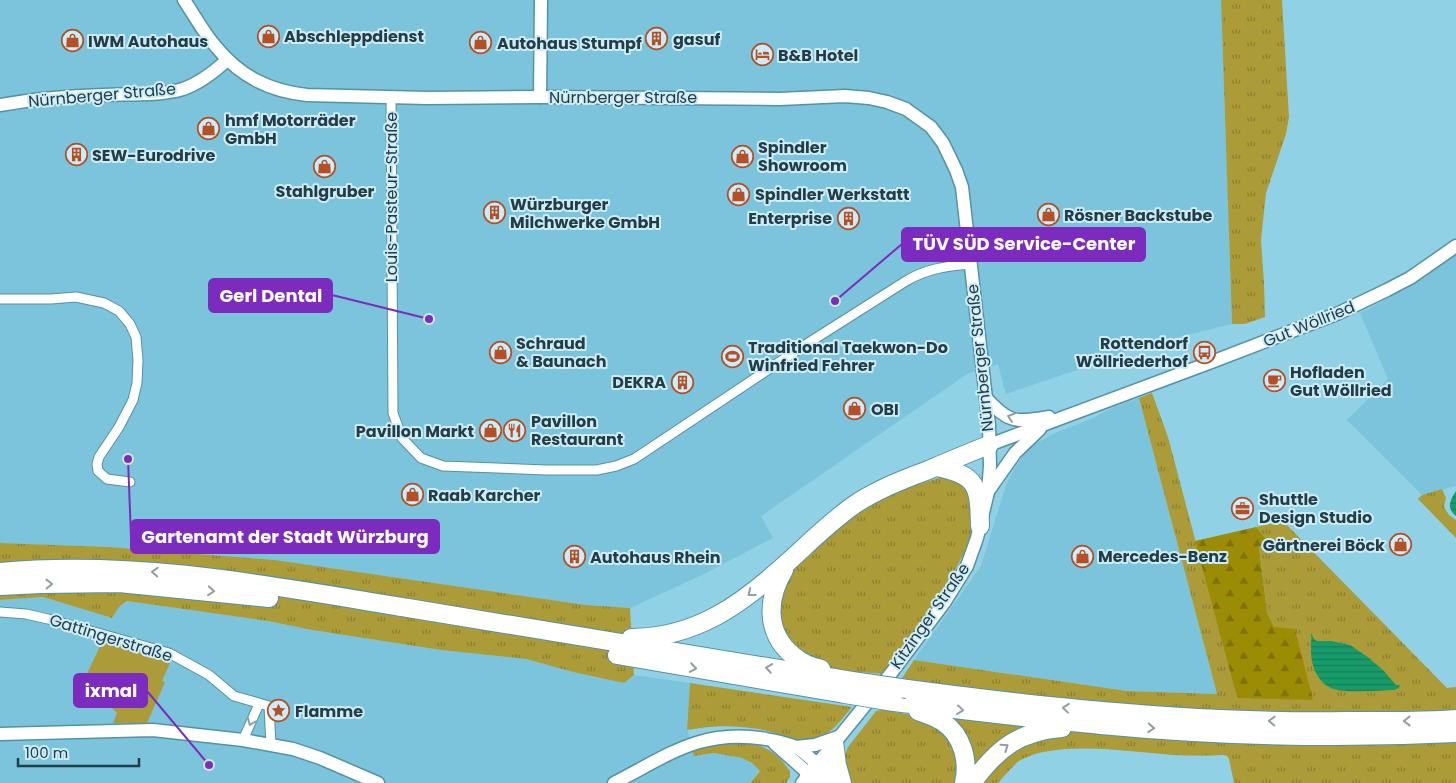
<svg xmlns="http://www.w3.org/2000/svg" width="1456" height="783" font-family="Poppins,sans-serif">
	<style>
		.built { fill: #7bc4dc }
		.grass { fill: url(#grass-tufts) }
		.forest { fill: url(#forest-firs) }
		.garden { fill: #ab9c39 }
		.water { fill: url(#water-rules) }
		.lines { fill: none; stroke-linecap: round; stroke-linejoin: round }
		.street-casing { stroke: #5492a6; stroke-width: 11 }
		.secondary-casing { stroke: #5492a6; stroke-width: 15 }
		.highway-casing { stroke: #5492a6; stroke-width: 20 }
		.street { stroke: #fff; stroke-width: 9 }
		.secondary { stroke: #fff; stroke-width: 12 }
		.highway { stroke: #fff; stroke-width: 18 }
		.highway-bridge-casing { stroke: #5492a6; stroke-width: 20; stroke-linecap: butt }
		.highway-bridge { stroke: #fff; stroke-width: 18 }
		.oneway { stroke: #919ea2 }
		.labels { text-anchor: middle; dominant-baseline: central; stroke-width: 4; stroke-linejoin: round; paint-order: stroke }
		.poi-label { font-size: 16px; font-weight: bold; fill: #233d46; stroke: #cdecf7; text-anchor: start }
		.street-label { font-size: 16px; fill: #233d46; stroke: #cdecf7 }
		.leader { fill: none; stroke: #7b2cbf; stroke-width: 2 }
		.callout-dot { fill: #7b2cbf; stroke: #cdecf7; stroke-width: 2 }
		.callout { fill: #7b2cbf; stroke: #7b2cbf; stroke-width: 2 }
		.callout-label { font-size: 18px; text-anchor: middle; font-weight: bold; fill: #fff }
	</style>
	<defs>
		<pattern id="grass-tufts" width="24" height="20" patternUnits="userSpaceOnUse" patternTransform="scale(1.25)"><rect width="24" height="20" fill="#ab9c39"/><path d="M3 7l-1-3M5 7V3M7 7l1-3M15 17l-1-3M17 17v-4M19 17l1-3" fill="none" stroke="#8b8032"/></pattern>
		<pattern id="forest-firs" width="22" height="20" patternUnits="userSpaceOnUse" patternTransform="scale(1.25)"><rect width="22" height="20" fill="#9b8b05"/><path d="M5 1l3.5 6h-7zM16 11l3.5 6h-7z" fill="#7e7308"/></pattern>
		<pattern id="water-rules" width="6" height="5" patternUnits="userSpaceOnUse" patternTransform="scale(1.25)"><rect width="6" height="5" fill="#179b69"/><path d="M0 2.5h6" fill="none" stroke="#148058"/></pattern>
	</defs>
	<rect width="100%" height="100%" fill="#91d1e6"/>
	<g class="built">
		<polygon points="0,0 1221,0 1232,324 1137,347 1071,372 1006,394 998,364 967,374 761,516 773,538 700,576 630,608 586,605 275,560 110,547 0,543"/>
		<polygon points="1456,253 1456,486 1422,495 1347,420 1388,379 1360,313 1414,284"/>
		<polygon points="1139,398 1217,694 1127,691 914,660 981,566 1006,485 1014,469 1023,456 1033,445 1057,432 1091,419 1114,407"/>
		<polygon points="43,597 112,618 119,607 127,601 268,621 312,630 441,650 526,659 573,672 624,683 634,675 690,683 687,729 694,756 714,753 742,758 752,763 760,770 749,783 0,783 0,600"/>
	</g>
	<g class="grass">
		<polygon points="1221,0 1282,0 1289,117 1286,134 1266,193 1261,240 1264,283 1265,317 1245,324 1232,324"/>
		<polygon points="1152,393 1168,437 1237,698 1274,627 1267,612 1259,546 1267,540 1256,527 1283,521 1447,688 1456,687 1456,714 1141,711 918,682 902,678 914,660 1127,691 1217,694 1139,398"/>
		<path d="M946 476 971 486C971 498 974 513 973 525 969 548 956 569 944 588 925 618 905 646 884 674L860 672 857 674 843 672 812 664 788 648 775 605 789 574 807 553 860 509 890 495 915 485Z"/>
		<polygon points="1442,489 1446,498 1444,507 1449,515 1456,520 1456,538 1418,499 1422,495"/>
		<polygon points="0,543 110,547 275,560 586,605 630,608 634,675 624,683 573,672 526,659 441,650 312,630 268,621 127,601 119,607 112,618 43,597 0,600"/>
		<path d="M690 683 852 707C842 719 831 735 815 739 798 744 780 734 763 730 756 728 748 728 740 727 723 725 705 727 687 730Z"/>
		<polygon points="883,710 923,717 955,741 961,783 846,783 844,757 848,747 876,711"/>
		<polygon points="930,710 1038,728 970,783 967,759"/>
		<path d="M1065 730 1456 735V783H1234L1229 759 1227 756 1224 755C1207 756 1191 756 1174 755 1132 752 1055 739 1019 761 1015 764 1002 778 998 783H977L1002 753Z"/>
		<path d="M748 742C769 748 777 753 790 771V777L786 783H750L760 771 752 763 742 758 714 753 694 756 691 746Z"/>
	</g>
	<polygon class="forest" points="1256,527 1267,540 1259,547 1267,612 1274,627 1295,629 1313,700 1237,698 1195,541"/>
	<polygon class="garden" points="103,640 170,663 162,681 165,682 147,723 113,723 117,713 84,680"/>
	<g class="water">
		<path d="M1456 491V516C1446 508 1450 500 1456 491Z"/>
		<path d="M1311 633 1314 639 1317 641H1331L1350 645 1369 658 1384 671 1396 685H1400L1399 688 1394 690C1379 690 1345 694 1331 688 1321 684 1314 672 1312 661 1310 652 1312 642 1311 633Z"/>
	</g>
	<g class="lines">
		<defs>
			<g id="street">
				<path d="M391 98 393 413 402 438 421 458 443 466 546 470H597L616 466 634 459 805 345 906 281C926 269 946 266 970 264"/>
				<polyline points="0,299 51,299 76,297 104,303 119,311 130,324 136,337 138,360 137,383 133,400 119,427 99,457 97,464 98,471 107,479 130,482"/>
				<polyline points="0,612 26,614 48,619 169,653 209,675 234,696 269,706 271,745"/>
				<polyline points="243,740 259,704"/>
			</g>
			<g id="secondary">
				<path d="M184 0C195 16 204 34 217 48 241 77 270 91 307 95L427 98 540 97 780 99 845 96 869 98 887 102 906 109 931 127 943 143 956 170 962 187 989 425 990 466 988 492 977 538 967 566 944 603 892 672 802 783"/>
				<polyline points="540,97 541,0"/>
				<path d="M0 105C34 99 68 96 103 95 126 94 160 96 183 89 200 83 214 72 227 60"/>
				<path d="M986 398C1010 424 1015 422 1049 417"/>
				<polyline points="989,445 1209,363 1339,313 1387,290 1410,278 1456,246"/>
				<polyline points="989,490 1015,453 1040,429"/>
				<polyline points="0,734 153,730 243,740 293,749 320,758 378,783"/>
				<polyline points="775,744 809,774"/>
				<polyline points="796,747 815,745 838,737"/>
				<path d="M614 783C667 756 701 728 766 739 775 741 787 743 796 747 803 751 810 758 817 764"/>
			</g>
			<g id="highway">
				<path d="M936 467C978 475 979 486 980 526"/>
				<path d="M784 570C765 602 766 638 799 660 806 665 814 667 821 669"/>
				<path d="M0 572C137 559 273 586 408 608 556 633 704 658 852 681"/>
				<polyline points="0,586 41,584 119,583 269,598"/>
				<path d="M631 638C696 638 742 604 788 562 810 542 830 522 854 505 876 490 901 480 926 471 947 462 968 453 989 445"/>
				<polyline points="617,655 845,694"/>
				<path d="M907 689C976 698 1045 707 1115 712 1192 719 1269 722 1346 721 1383 721 1419 722 1456 719"/>
				<path d="M894 702C963 710 1032 719 1101 725 1218 736 1338 739 1456 733"/>
				<path d="M918 711C926 714 936 717 943 722 963 736 969 761 964 783"/>
				<polyline points="834,742 837,765 842,783"/>
				<polyline points="817,764 837,783"/>
				<polyline points="809,774 819,783"/>
				<path d="M972 783C997 749 1019 731 1062 728"/>
			</g>
		</defs>
		<use href="#street" class="street-casing"/>
		<use href="#secondary" class="secondary-casing"/>
		<use href="#highway" class="highway-casing"/>
		<use href="#street" class="street"/>
		<use href="#secondary" class="secondary"/>
		<use href="#highway" class="highway"/>
		<defs>
			<g id="highway-bridge">
				<polyline points="852,681 907,689"/>
				<polyline points="845,694 894,702"/>
			</g>
		</defs>
		<use href="#highway-bridge" class="highway-bridge-casing"/>
		<use href="#highway-bridge" class="highway-bridge"/>
	</g>
	<defs><path id="oneway-chevron" d="M-2-3.5L2.5 0L-2 3.5" fill="none" stroke-width="1.6" stroke-linecap="round" stroke-linejoin="round" transform="scale(1.25)"/></defs>
	<g class="oneway">
		<use href="#oneway-chevron" transform="translate(1011 417) rotate(-161)"/>
		<use href="#oneway-chevron" transform="translate(155 572) rotate(-177)"/>
		<use href="#oneway-chevron" transform="translate(49 584) rotate(-1)"/>
		<use href="#oneway-chevron" transform="translate(211 591) rotate(5)"/>
		<use href="#oneway-chevron" transform="translate(751 593) rotate(142)"/>
		<use href="#oneway-chevron" transform="translate(693 668) rotate(10)"/>
		<use href="#oneway-chevron" transform="translate(769 668) rotate(-171)"/>
		<use href="#oneway-chevron" transform="translate(1066 708) rotate(-174)"/>
		<use href="#oneway-chevron" transform="translate(960 710) rotate(7)"/>
		<use href="#oneway-chevron" transform="translate(1272 721) rotate(-178)"/>
		<use href="#oneway-chevron" transform="translate(1407 721) rotate(180)"/>
		<use href="#oneway-chevron" transform="translate(251 722) rotate(113)"/>
		<use href="#oneway-chevron" transform="translate(1151 728) rotate(4)"/>
		<use href="#oneway-chevron" transform="translate(1005 747) rotate(-35)"/>
	</g>
	<defs>
		<symbol id="shop-ring" viewBox="-11 -11 22 22"><circle r="9.5" fill="#cdecf7" stroke="#b54f25" stroke-width="1.5"/><path d="M-5-2.5h2.3a2.7 3.5 0 0 1 5.4 0H5L5.5 6h-11ZM-1.5-2.5h3a1.5 2.3 0 0 0-3 0Z" fill="#b54f25"/></symbol>
		<symbol id="building-ring" viewBox="-11 -11 22 22"><circle r="9.5" fill="#cdecf7" stroke="#b54f25" stroke-width="1.5"/><path d="M-4-6H4V6H1V3H-1V6H-4ZM-2.5-4.3h1.7v1.8h-1.7ZM.8-4.3h1.7v1.8H.8ZM-2.5-1h1.7V.8h-1.7ZM.8-1h1.7V.8H.8Z" fill="#b54f25"/></symbol>
		<symbol id="hotel-ring" viewBox="-11 -11 22 22"><circle r="9.5" fill="#cdecf7" stroke="#b54f25" stroke-width="1.5"/><path d="M-6-4.5h1.5V1H6V5H4.5V3h-9V5H-6ZM-4 0a1.8 1.8 0 1 1 3.6 0ZM.5 0V-2.5h3Q6-2.5 6 0Z" fill="#b54f25"/></symbol>
		<symbol id="bus-ring" viewBox="-11 -11 22 22"><circle r="9.5" fill="#cdecf7" stroke="#b54f25" stroke-width="1.5"/><path d="M-5-6H5V4H4V6H2V4H-2V6H-4V4H-5ZM-3.5-4V0h7V-4ZM-3.5 1.2v1.5H-2V1.2ZM2 1.2v1.5H3.5V1.2Z" fill="#b54f25"/></symbol>
		<symbol id="stadium-ring" viewBox="-11 -11 22 22"><circle r="9.5" fill="#cdecf7" stroke="#b54f25" stroke-width="1.5"/><path d="M0-5a6.5 5 0 1 0 0 10a6.5 5 0 1 0 0-10ZM-3.5-1.8h7v3.6h-7Z" fill="#b54f25"/></symbol>
		<symbol id="cafe-ring" viewBox="-11 -11 22 22"><circle r="9.5" fill="#cdecf7" stroke="#b54f25" stroke-width="1.5"/><path d="M-5.5-4.5H6V0H3Q3 3.5 0 3.5H-2.5Q-5.5 3.5-5.5 0ZM3-3.2v2h1.7v-2ZM-6 4.5H4V6H-6Z" fill="#b54f25"/></symbol>
		<symbol id="restaurant-ring" viewBox="-11 -11 22 22"><circle r="9.5" fill="#cdecf7" stroke="#b54f25" stroke-width="1.5"/><path d="M-5-6h1v4h1v-4h1v4h1v-4h1v5L-1.5 .5V6h-2V.5L-5-1ZM5-6V6H3V1.5H1.5Q1.5-4 5-6Z" fill="#b54f25"/></symbol>
		<symbol id="office-ring" viewBox="-11 -11 22 22"><circle r="9.5" fill="#cdecf7" stroke="#b54f25" stroke-width="1.5"/><path d="M-6-3h4V-5.5h4V-3h4V5H-6ZM-1-4.5V-3h2v-1.5ZM-6 0V1H6V0Z" fill="#b54f25"/></symbol>
		<symbol id="sight-ring" viewBox="-11 -11 22 22"><circle r="9.5" fill="#cdecf7" stroke="#b54f25" stroke-width="1.5"/><path d="M0-6L1.8-2.2L6-1.7L2.9 1.2L3.7 5.4L0 3.3L-3.7 5.4L-2.9 1.2L-6-1.7L-1.8-2.2Z" fill="#b54f25"/></symbol>
	</defs>
	<g fill-rule="evenodd">
		<use href="#shop-ring" x="256" y="24" width="25" height="25"/>
		<use href="#building-ring" x="644" y="26" width="25" height="25"/>
		<use href="#shop-ring" x="60" y="28" width="25" height="25"/>
		<use href="#shop-ring" x="468" y="30" width="25" height="25"/>
		<use href="#hotel-ring" x="750" y="42" width="25" height="25"/>
		<use href="#shop-ring" x="196" y="116" width="25" height="25"/>
		<use href="#building-ring" x="64" y="142" width="25" height="25"/>
		<use href="#shop-ring" x="730" y="144" width="25" height="25"/>
		<use href="#shop-ring" x="312" y="154" width="25" height="25"/>
		<use href="#shop-ring" x="726" y="182" width="25" height="25"/>
		<use href="#building-ring" x="482" y="200" width="25" height="25"/>
		<use href="#shop-ring" x="1036" y="202" width="25" height="25"/>
		<use href="#building-ring" x="836" y="206" width="25" height="25"/>
		<use href="#shop-ring" x="488" y="340" width="25" height="25"/>
		<use href="#bus-ring" x="1192" y="340" width="25" height="25"/>
		<use href="#stadium-ring" x="720" y="344" width="25" height="25"/>
		<use href="#cafe-ring" x="1262" y="368" width="25" height="25"/>
		<use href="#building-ring" x="670" y="370" width="25" height="25"/>
		<use href="#shop-ring" x="842" y="396" width="25" height="25"/>
		<use href="#restaurant-ring" x="502" y="418" width="25" height="25"/>
		<use href="#shop-ring" x="478" y="418" width="25" height="25"/>
		<use href="#shop-ring" x="400" y="482" width="25" height="25"/>
		<use href="#office-ring" x="1230" y="496" width="25" height="25"/>
		<use href="#shop-ring" x="1388" y="532" width="25" height="25"/>
		<use href="#shop-ring" x="1070" y="544" width="25" height="25"/>
		<use href="#building-ring" x="562" y="544" width="25" height="25"/>
		<use href="#sight-ring" x="266" y="698" width="25" height="25"/>
	</g>
	<g class="labels">
		<g class="poi-label">
			<text x="284" y="36">Abschleppdienst</text>
			<text x="673" y="39">gasuf</text>
			<text x="88" y="41">IWM Autohaus</text>
			<text x="497" y="43">Autohaus Stumpf</text>
			<text x="778" y="55">B&amp;B Hotel</text>
			<text x="225" y="120">hmf Motorräder<tspan x="225" dy="18">GmbH</tspan></text>
			<text x="758" y="147">Spindler<tspan x="758" dy="18">Showroom</tspan></text>
			<text x="92" y="155">SEW-Eurodrive</text>
			<text x="325" y="191" text-anchor="middle">Stahlgruber</text>
			<text x="755" y="194">Spindler Werkstatt</text>
			<text x="510" y="204">Würzburger<tspan x="510" dy="18">Milchwerke GmbH</tspan></text>
			<text x="1064" y="215">Rösner Backstube</text>
			<text x="832" y="218" text-anchor="end">Enterprise</text>
			<text x="516" y="343">Schraud<tspan x="516" dy="18">&amp; Baunach</tspan></text>
			<text x="1188" y="343" text-anchor="end">Rottendorf<tspan x="1188" dy="18">Wöllriederhof</tspan></text>
			<text x="748" y="347">Traditional Taekwon-Do<tspan x="748" dy="18">Winfried Fehrer</tspan></text>
			<text x="1290" y="372">Hofladen<tspan x="1290" dy="18">Gut Wöllried</tspan></text>
			<text x="666" y="382" text-anchor="end">DEKRA</text>
			<text x="871" y="409">OBI</text>
			<text x="531" y="421">Pavillon<tspan x="531" dy="18">Restaurant</tspan></text>
			<text x="474" y="431" text-anchor="end">Pavillon Markt</text>
			<text x="428" y="495">Raab Karcher</text>
			<text x="1259" y="499">Shuttle<tspan x="1259" dy="18">Design Studio</tspan></text>
			<text x="1385" y="545" text-anchor="end">Gärtnerei Böck</text>
			<text x="1098" y="556">Mercedes-Benz</text>
			<text x="590" y="557">Autohaus Rhein</text>
			<text x="295" y="711">Flamme</text>
		</g>
		<g class="street-label">
			<text transform="translate(102 95) rotate(-5)">Nürnberger Straße</text>
			<text x="623" y="97">Nürnberger Straße</text>
			<text transform="translate(391 197) rotate(-90)">Louis-Pasteur-Straße</text>
			<text transform="translate(1309 324) rotate(-22)">Gut Wöllried</text>
			<text transform="translate(980 358) rotate(-96)">Nürnberger Straße</text>
			<text transform="translate(930 616) rotate(-55)">Kitzinger Straße</text>
			<text transform="translate(111 638) rotate(17)">Gattingerstraße</text>
		</g>
	</g>
	<path class="leader" d="M835 301L902 244M429 319L332 295M128 459L131 537M209 765L147 691"/>
	<g class="callout-dot">
		<circle cx="835" cy="301" r="5"/>
		<circle cx="429" cy="319" r="5"/>
		<circle cx="128" cy="459" r="5"/>
		<circle cx="209" cy="765" r="5"/>
	</g>
	<g class="callout">
		<rect x="902" y="228" width="243" height="33" rx="5"/>
		<rect x="209" y="279" width="123" height="33" rx="5"/>
		<rect x="131" y="520" width="308" height="33" rx="5"/>
		<rect x="74" y="674" width="73" height="33" rx="5"/>
	</g>
	<g class="callout-label">
		<text x="1024" y="250">TÜV SÜD Service-Center</text>
		<text x="271" y="302">Gerl Dental</text>
		<text x="285" y="543">Gartenamt der Stadt Würzburg</text>
		<text x="111" y="697">ixmal</text>
	</g>
	<path d="M18 758v8h121v-8" fill="none" stroke="#233d46" stroke-width="2.5"/>
	<text x="25" y="758" font-size="15" fill="#233d46" stroke="#cdecf7" stroke-width="4" paint-order="stroke">100 m</text>
</svg>
